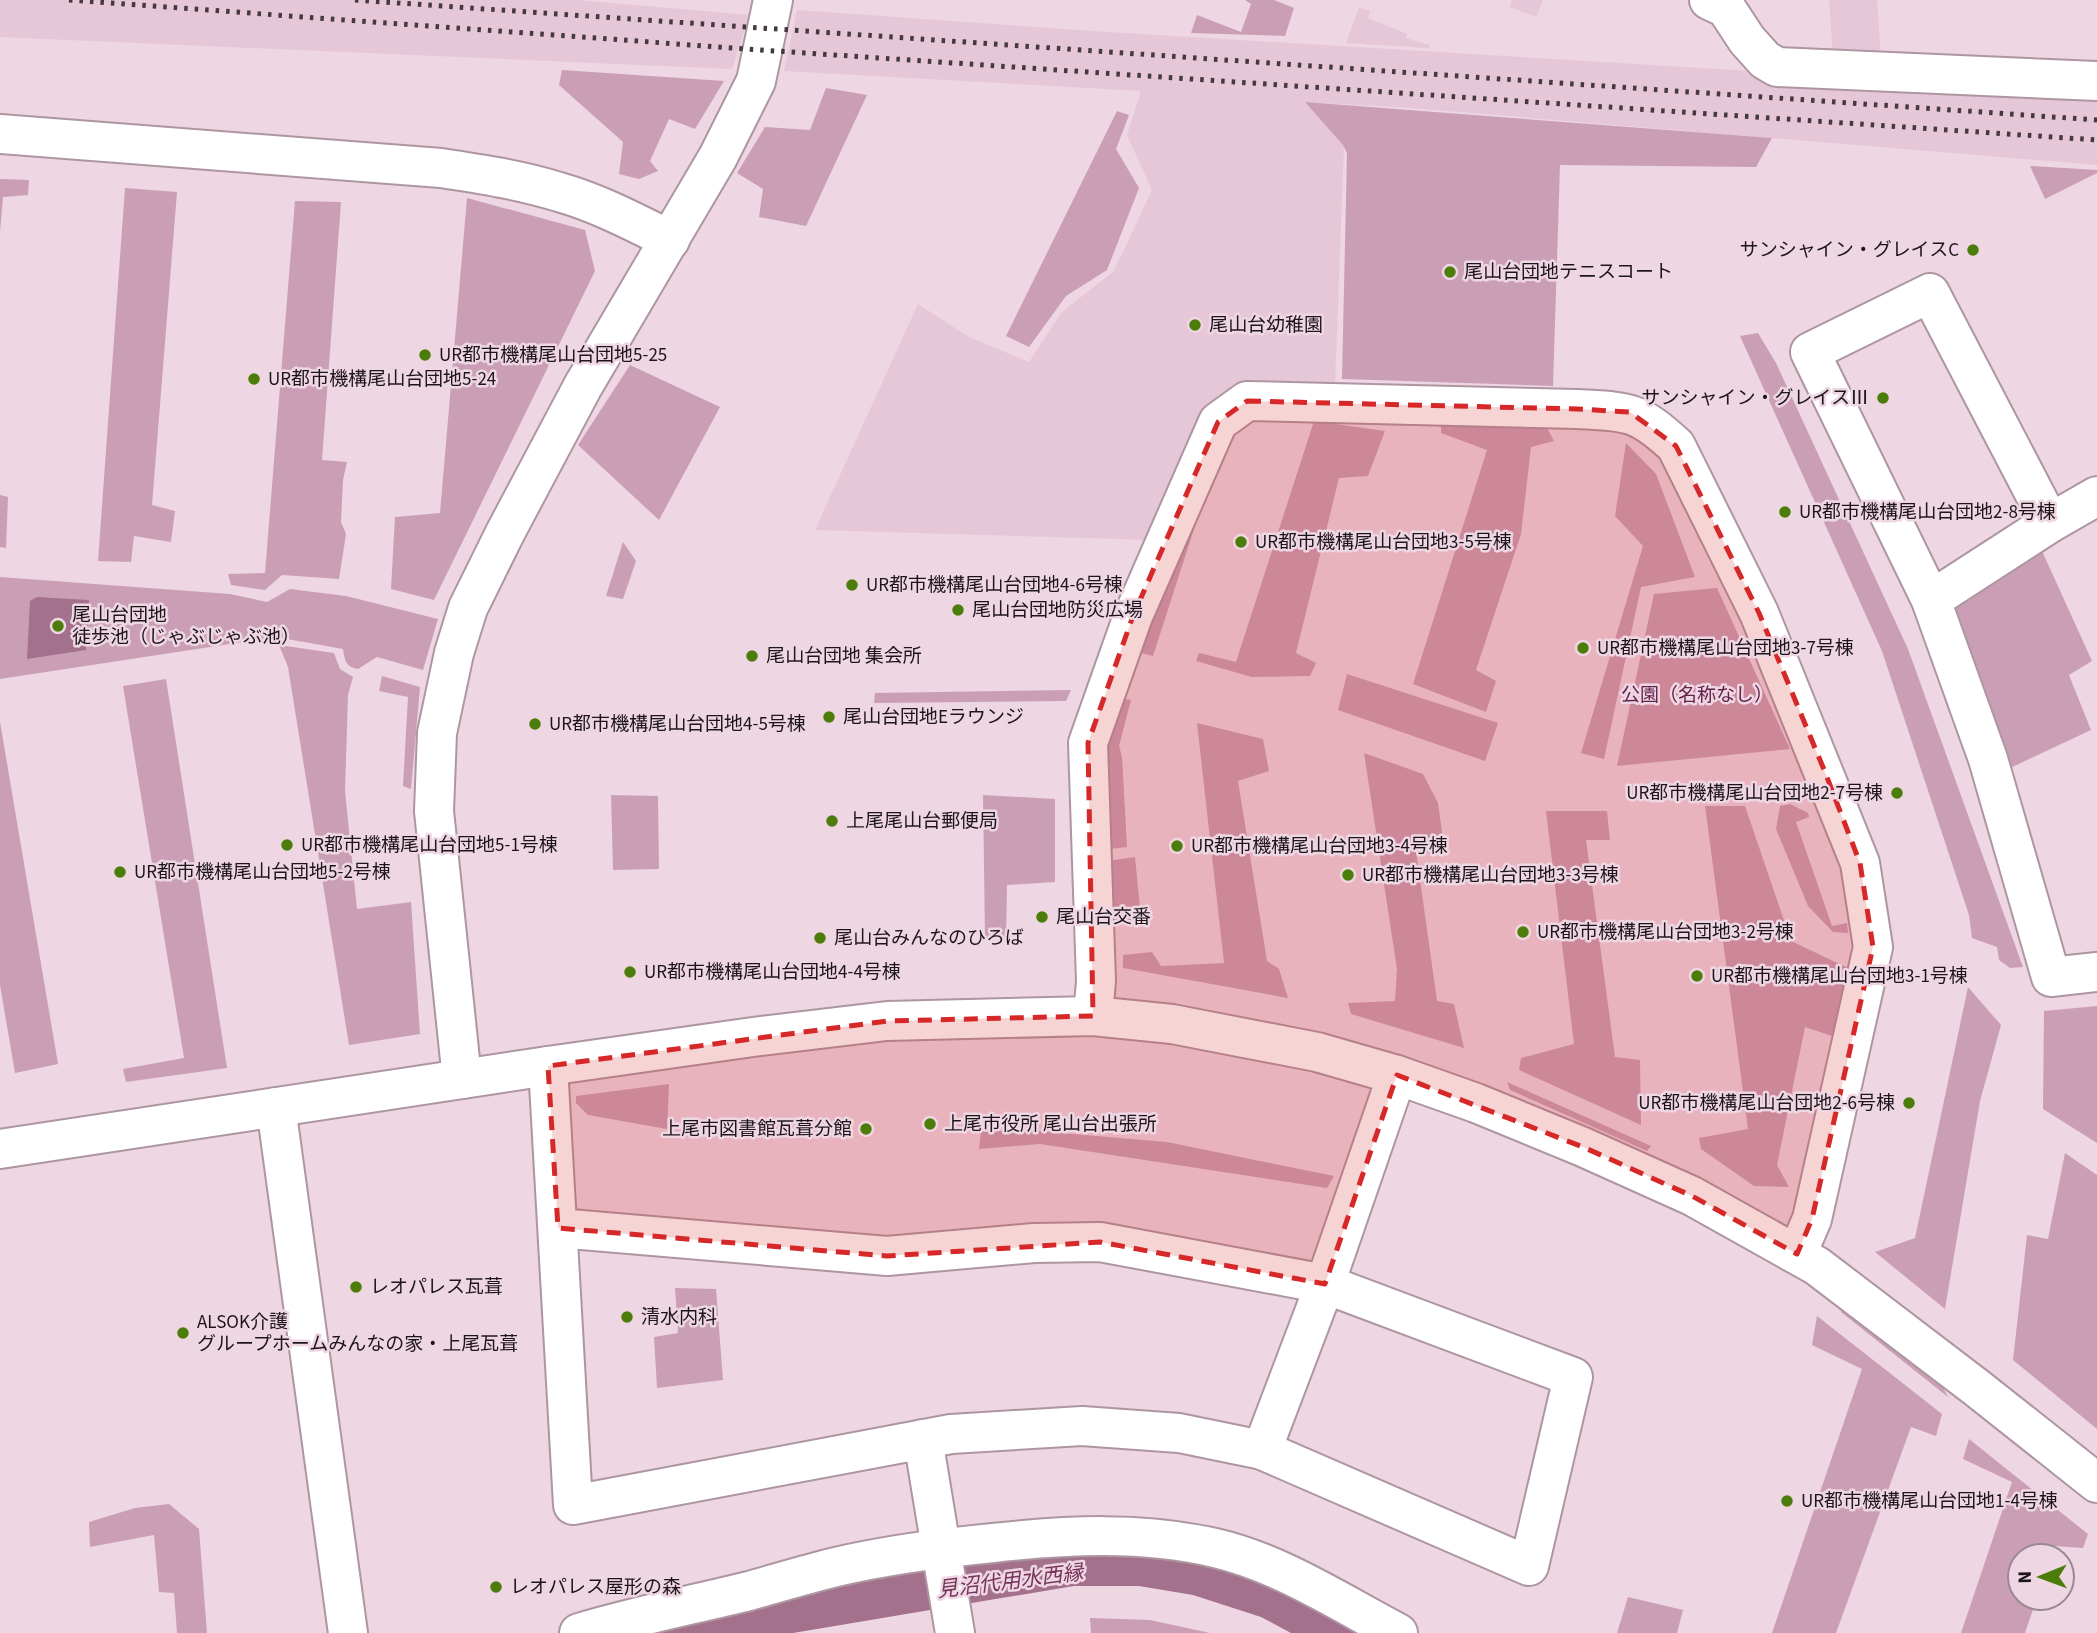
<svg xmlns="http://www.w3.org/2000/svg" width="2097" height="1633" font-family="'Source Sans 3','Noto Sans JP',sans-serif">
	<style>
		.built { fill: #e6c7d7 }
		.green { fill: #ca9fb6 }
		.water { fill: #a4718d }
		.lines { fill: none; stroke-linecap: round; stroke-linejoin: round }
		.minor-casing { stroke: #ad96a2; stroke-width: 42 }
		.minor { stroke: #fff; stroke-width: 38 }
		.rail { stroke: #44393f; stroke-width: 5; stroke-dasharray: 3.5 7; stroke-linecap: butt }
		.marked { fill: #d62828; fill-opacity: 0.2; stroke: #d62828; stroke-width: 5; stroke-dasharray: 14 9; stroke-linejoin: round }
		.poi-dot { fill: #4c7d0a; stroke: #eed6e3; stroke-width: 2.5 }
		.labels { text-anchor: middle; dominant-baseline: central; stroke-width: 5; stroke-linejoin: round; paint-order: stroke }
		.poi-label { font-size: 19px; fill: #1d1519; stroke: #eed6e3; text-anchor: start }
		.park-label { font-size: 19px; fill: #63224a; stroke: #eed6e3 }
		.water-label { font-size: 21px; font-style: italic; fill: #76345b; stroke: #eed6e3 }
	</style>
	<rect width="100%" height="100%" fill="#eed6e3"/>
	<g class="built">
		<polygon points="0,0 578,0 749,15 732,69 0,37"/>
		<polygon points="1512,0 1543,0 1536,17 1510,7"/>
		<polygon points="1829,0 1877,0 1881,60 1833,55"/>
		<polygon points="1359,7 1370,11 1368,18 1407,34 1406,38 1429,45 1429,48 1346,43"/>
		<polygon points="797,10 1092,31 2097,92 2097,165 1410,108 1306,102 1344,145 1335,384 1259,383 1151,540 815,530 918,304 969,337 1029,362 1062,312 1114,271 1152,190 1127,135 1141,91 784,71"/>
	</g>
	<g class="green">
		<polygon points="1245,0 1274,0 1294,8 1285,36 1191,33 1197,15 1241,32 1251,4"/>
		<polygon points="562,70 724,81 695,129 669,119 650,161 658,171 639,179 619,174 623,142 559,85"/>
		<polygon points="826,88 867,95 806,226 759,217 763,189 737,173 765,127 810,130"/>
		<polygon points="1305,102 1772,138 1756,167 1560,165 1553,386 1342,379 1347,153 1343,145"/>
		<polygon points="1117,111 1129,115 1116,149 1139,188 1107,270 1066,296 1029,347 1006,336"/>
		<polygon points="2030,166 2097,170 2097,173 2045,199"/>
		<polygon points="0,179 29,180 28,195 3,197 0,232"/>
		<polygon points="125,188 177,192 152,505 175,511 171,542 134,536 131,562 98,561"/>
		<polygon points="467,198 585,230 595,271 434,600 391,589 395,517 440,513"/>
		<polygon points="295,201 341,202 322,460 347,462 343,480 341,522 346,534 339,579 282,575 265,590 231,585 228,574 265,573"/>
		<polygon points="1758,333 1776,363 1908,649 2023,967 2010,968 1999,960 1997,947 1972,938 1969,915 1882,651 1740,336"/>
		<polygon points="630,365 720,407 659,520 578,445"/>
		<polygon points="1314,421 1385,431 1368,476 1339,478 1296,653 1316,663 1310,676 1252,677 1196,661 1199,653 1236,662"/>
		<polygon points="1441,423 1547,428 1554,441 1531,447 1521,534 1476,670 1496,681 1486,712 1413,684 1487,450 1441,433"/>
		<polygon points="1626,443 1656,474 1695,577 1641,587 1604,759 1581,753 1643,546 1615,516"/>
		<polygon points="1214,467 1153,656 1137,652"/>
		<polygon points="0,495 8,497 6,548 0,547"/>
		<polygon points="623,542 636,561 623,599 606,596"/>
		<polygon points="2042,551 2092,661 2069,675 2091,730 2006,770 1949,613 1958,599"/>
		<path d="M0 577 230 594 267 602 290 589 346 596 438 619 423 670 377 657 358 669C345 667 345 660 343 649L276 637 0 679Z"/>
		<polygon points="1717,588 1790,749 1617,766 1654,594"/>
		<polygon points="279,645 334,653 340,669 353,677 348,695 345,791 357,909 411,902 420,1034 349,1045 288,667"/>
		<polygon points="1347,674 1498,723 1485,761 1338,710"/>
		<polygon points="382,676 420,687 411,789 403,786 408,697 379,691"/>
		<polygon points="166,679 227,1068 126,1082 123,1069 184,1058 123,686"/>
		<polygon points="1071,690 1066,701 874,703 875,693"/>
		<polygon points="1120,698 1131,700 1119,746 1122,757 1127,847 1109,849 1105,739"/>
		<polygon points="0,722 58,1064 15,1073 0,985"/>
		<polygon points="1197,723 1263,739 1269,771 1238,781 1267,961 1279,969 1288,998 1123,968 1123,955 1152,952 1161,966 1224,963"/>
		<polygon points="1364,753 1423,774 1438,803 1445,854 1416,851 1437,1001 1454,1004 1464,1048 1351,1014 1348,1003 1395,1001 1397,969"/>
		<polygon points="611,795 658,796 659,869 613,870"/>
		<polygon points="983,795 1055,799 1055,882 1007,885 1006,937 985,938"/>
		<polygon points="1790,804 1808,813 1809,817 1796,822 1832,926 1847,923 1848,933 1833,932 1808,906 1776,829 1780,806"/>
		<polygon points="1705,806 1745,806 1791,941 1848,968 1832,1036 1805,1027 1777,1165 1789,1187 1754,1186 1701,1149 1699,1138 1748,1129"/>
		<polygon points="1546,811 1607,811 1610,840 1586,840 1615,1057 1640,1060 1641,1125 1519,1070 1521,1058 1574,1044"/>
		<polygon points="1135,857 1141,919 1113,923 1108,861"/>
		<polygon points="1968,987 2001,1025 1980,1101 1945,1309 1875,1252 1915,1238"/>
		<polygon points="2097,1006 2097,1143 2043,1109 2044,1011"/>
		<polygon points="1507,1082 1651,1146 1647,1151 1510,1090"/>
		<polygon points="669,1084 667,1129 588,1115 576,1103 576,1096"/>
		<polygon points="981,1131 1038,1131 1167,1142 1334,1176 1327,1188 1040,1144 979,1149"/>
		<polygon points="2065,1153 2097,1175 2097,1429 2013,1360 2027,1235 2048,1239"/>
		<polygon points="675,1288 716,1289 723,1380 657,1388 654,1337 678,1333"/>
		<polygon points="1844,1308 1939,1380 1948,1397 1841,1312"/>
		<polygon points="1817,1316 1942,1414 1936,1436 1911,1427 1836,1633 1772,1633 1862,1369 1812,1345"/>
		<polygon points="1969,1439 2088,1534 2083,1548 2054,1546 2050,1556 2020,1556 2020,1598 2037,1598 2025,1633 1961,1633 2012,1482 1963,1459"/>
		<polygon points="169,1504 199,1529 207,1633 177,1633 174,1593 159,1592 154,1535 90,1547 89,1522 135,1508"/>
		<polygon points="1628,1597 1683,1610 1677,1633 1617,1633"/>
		<polygon points="1090,1618 1150,1620 1210,1633 1091,1633"/>
	</g>
	<g class="water">
		<polygon points="37,597 89,600 86,650 27,659 30,601"/>
		<polygon points="1134,1549 1268,1576 1371,1633 1291,1633 1261,1617 1193,1595 1139,1586 1074,1586 793,1633 633,1633 927,1567"/>
	</g>
	<g class="lines">
		<defs>
			<g id="minor">
				<polyline points="1709,0 1726,8 1747,40 1765,60 1777,67 2097,81"/>
				<path d="M0 134 441 168C481 174 520 180 559 192 598 203 634 222 670 240"/>
				<polyline points="2050,523 1930,293 1810,352 1931,600 1988,759 2051,977 2097,972"/>
				<polyline points="1931,600 2050,523 2097,496"/>
				<path d="M1093 1016 1096 981 1088 743 1133 616 1218 422 1247 401 1577 409C1629 412 1637 410 1676 446L1759 613 1860 863 1873 947 1812 1219 1797 1254"/>
				<polyline points="548,1066 573,1505 951,1434 1082,1426 1179,1433 1262,1450 1529,1566 1573,1377 1325,1284 1100,1242 1034,1243 887,1256 558,1228"/>
				<polyline points="462,1079 434,811 437,733 454,653 468,608 505,533 583,386 718,157 756,81 773,0"/>
				<polyline points="276,1107 348,1633"/>
				<polyline points="0,1149 548,1066 753,1037 887,1021 1093,1016 1172,1024 1317,1052 1397,1075 1476,1103 1583,1147 1692,1196 1817,1266 1977,1388 2097,1483"/>
				<polyline points="923,1439 955,1633"/>
				<polyline points="1262,1450 1325,1284 1397,1075"/>
				<path d="M579 1633C635 1616 692 1605 749 1591 778 1583 807 1574 836 1567 887 1555 941 1548 993 1543 1067 1535 1142 1531 1215 1548 1280 1563 1339 1602 1398 1633"/>
			</g>
		</defs>
		<use href="#minor" class="minor-casing"/>
		<use href="#minor" class="minor"/>
		<g class="rail">
			<polyline points="69,0 761,50 2097,140"/>
			<polyline points="355,0 2097,120"/>
		</g>
	</g>
	<path class="marked" d="M1247 401 1577 409 1630 412 1676 446 1759 613 1825 772 1860 863 1873 947 1812 1219 1797 1254 1692 1196 1583 1147 1397 1075 1325 1284 1100 1242 887 1256 558 1228 548 1066 887 1021 1093 1016 1088 743 1133 616 1218 422Z"/>
	<g class="poi-dot">
		<circle cx="1973" cy="250" r="7"/>
		<circle cx="1450" cy="272" r="7"/>
		<circle cx="1195" cy="325" r="7"/>
		<circle cx="425" cy="355" r="7"/>
		<circle cx="254" cy="379" r="7"/>
		<circle cx="1883" cy="398" r="7"/>
		<circle cx="1785" cy="512" r="7"/>
		<circle cx="1241" cy="542" r="7"/>
		<circle cx="852" cy="585" r="7"/>
		<circle cx="958" cy="610" r="7"/>
		<circle cx="58" cy="626" r="7"/>
		<circle cx="1583" cy="648" r="7"/>
		<circle cx="752" cy="656" r="7"/>
		<circle cx="829" cy="717" r="7"/>
		<circle cx="535" cy="724" r="7"/>
		<circle cx="1897" cy="793" r="7"/>
		<circle cx="832" cy="821" r="7"/>
		<circle cx="287" cy="845" r="7"/>
		<circle cx="1177" cy="846" r="7"/>
		<circle cx="120" cy="872" r="7"/>
		<circle cx="1348" cy="875" r="7"/>
		<circle cx="1042" cy="917" r="7"/>
		<circle cx="1523" cy="932" r="7"/>
		<circle cx="820" cy="938" r="7"/>
		<circle cx="630" cy="972" r="7"/>
		<circle cx="1697" cy="976" r="7"/>
		<circle cx="1909" cy="1103" r="7"/>
		<circle cx="930" cy="1124" r="7"/>
		<circle cx="866" cy="1129" r="7"/>
		<circle cx="356" cy="1287" r="7"/>
		<circle cx="627" cy="1317" r="7"/>
		<circle cx="183" cy="1333" r="7"/>
		<circle cx="1787" cy="1501" r="7"/>
		<circle cx="496" cy="1587" r="7"/>
	</g>
	<g class="labels">
		<g class="poi-label">
			<text x="1959" y="250" text-anchor="end">サンシャイン・グレイスC</text>
			<text x="1464" y="272">尾山台団地テニスコート</text>
			<text x="1209" y="325">尾山台幼稚園</text>
			<text x="439" y="355">UR都市機構尾山台団地5-25</text>
			<text x="268" y="379">UR都市機構尾山台団地5-24</text>
			<text x="1869" y="398" text-anchor="end">サンシャイン・グレイスⅢ</text>
			<text x="1799" y="512">UR都市機構尾山台団地2-8号棟</text>
			<text x="1255" y="542">UR都市機構尾山台団地3-5号棟</text>
			<text x="866" y="585">UR都市機構尾山台団地4-6号棟</text>
			<text x="972" y="610">尾山台団地防災広場</text>
			<text x="72" y="615">尾山台団地<tspan x="72" dy="22">徒歩池（じゃぶじゃぶ池）</tspan></text>
			<text x="1597" y="648">UR都市機構尾山台団地3-7号棟</text>
			<text x="766" y="656">尾山台団地 集会所</text>
			<text x="843" y="717">尾山台団地Eラウンジ</text>
			<text x="549" y="724">UR都市機構尾山台団地4-5号棟</text>
			<text x="1883" y="793" text-anchor="end">UR都市機構尾山台団地2-7号棟</text>
			<text x="846" y="821">上尾尾山台郵便局</text>
			<text x="301" y="845">UR都市機構尾山台団地5-1号棟</text>
			<text x="1191" y="846">UR都市機構尾山台団地3-4号棟</text>
			<text x="134" y="872">UR都市機構尾山台団地5-2号棟</text>
			<text x="1362" y="875">UR都市機構尾山台団地3-3号棟</text>
			<text x="1056" y="917">尾山台交番</text>
			<text x="1537" y="932">UR都市機構尾山台団地3-2号棟</text>
			<text x="834" y="938">尾山台みんなのひろば</text>
			<text x="644" y="972">UR都市機構尾山台団地4-4号棟</text>
			<text x="1711" y="976">UR都市機構尾山台団地3-1号棟</text>
			<text x="1895" y="1103" text-anchor="end">UR都市機構尾山台団地2-6号棟</text>
			<text x="944" y="1124">上尾市役所 尾山台出張所</text>
			<text x="852" y="1129" text-anchor="end">上尾市図書館瓦葺分館</text>
			<text x="370" y="1287">レオパレス瓦葺</text>
			<text x="641" y="1317">清水内科</text>
			<text x="197" y="1322">ALSOK介護<tspan x="197" dy="22">グループホームみんなの家・上尾瓦葺</tspan></text>
			<text x="1801" y="1501">UR都市機構尾山台団地1-4号棟</text>
			<text x="510" y="1587">レオパレス屋形の森</text>
		</g>
		<g class="park-label">
			<text x="1697" y="695">公園（名称なし）</text>
		</g>
		<g class="water-label">
			<text transform="translate(1010 1581) rotate(-7)">見沼代用水西縁</text>
		</g>
	</g>
	<g transform="translate(2041 1577) rotate(269)"><circle r="33" fill="#eed6e3" stroke="#9a8992" stroke-width="2"/>
	<path d="M0-5L12 26L0 18L-12 26Z" fill="#4c7d0a"/>
	<text y="-10" font-size="19" font-weight="bold" text-anchor="middle" fill="#1d1519">N</text>
	</g>
</svg>
